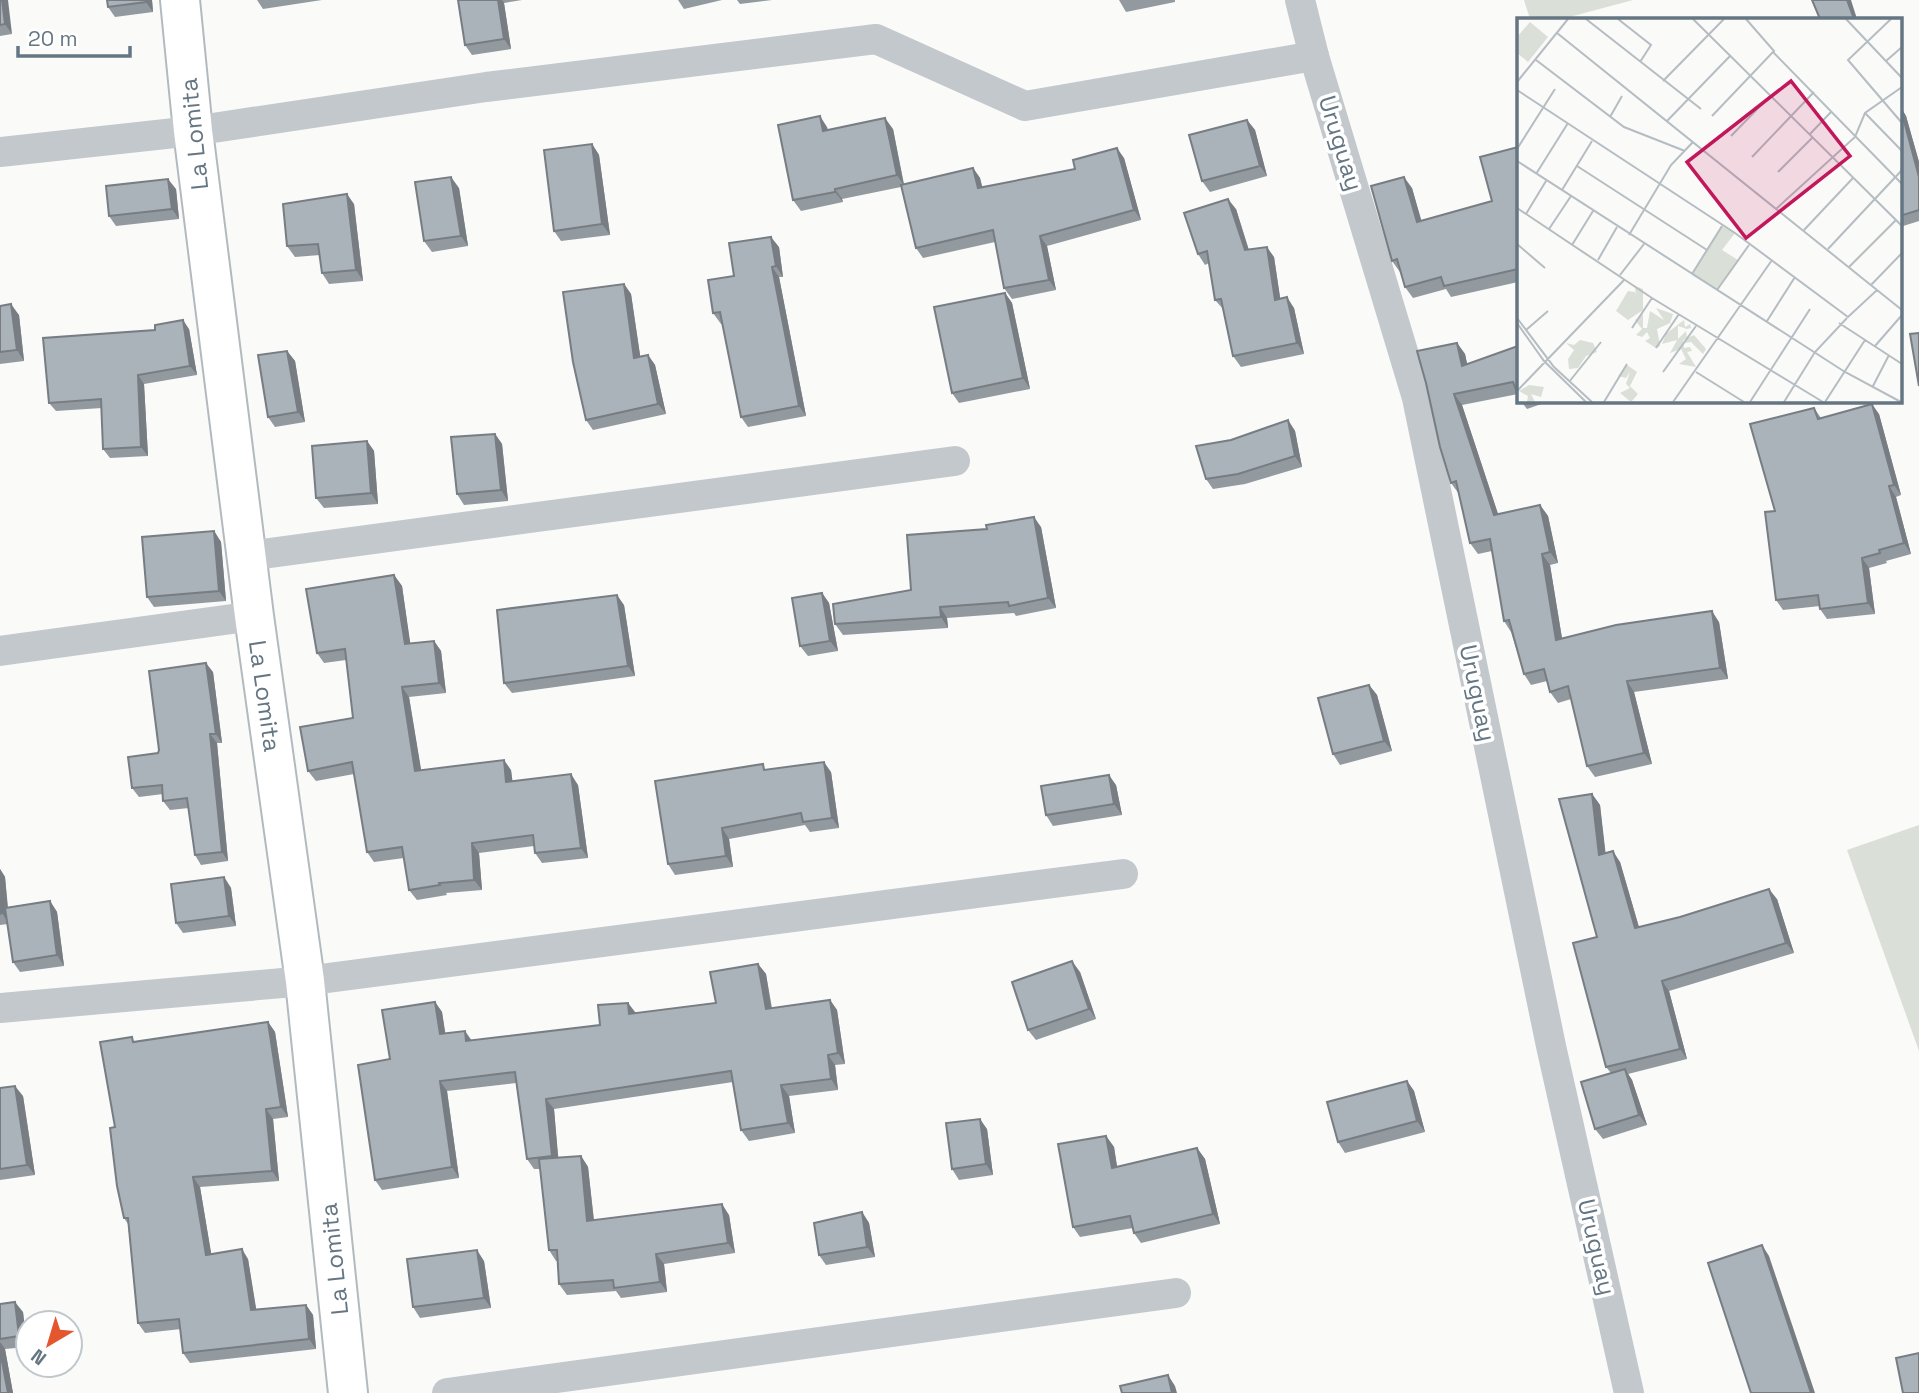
<svg xmlns="http://www.w3.org/2000/svg" width="1919" height="1393" font-family="'Space Grotesk',sans-serif">
	<style>
		.pitch { fill: #dadfd7 }
		.lines { fill: none; stroke-linecap: round; stroke-linejoin: round }
		.secondary-casing { stroke: #b3babf; stroke-width: 42 }
		.street { stroke: #c3c8cc; stroke-width: 30 }
		.secondary { stroke: #fff; stroke-width: 38 }
		.wall { fill: #929a9f }
		.shaded-wall { fill: #777d82 }
		.building { fill: #aab3b9; stroke: #777d82; stroke-width: 2 }
		.labels { text-anchor: middle; dominant-baseline: central; stroke-width: 7; stroke-linejoin: round; paint-order: stroke }
		.street-label { font-size: 24px; fill: #657683; stroke: #fff }
		.inset-road { fill: none; stroke: #b5bdc2; stroke-width: 2 }
		.view { fill: #c2185b; fill-opacity: 0.15; stroke: #c2185b; stroke-width: 3.5 }
		.inset-edge { fill: none; stroke: #657683; stroke-width: 3.5 }
	</style>
	<rect width="100%" height="100%" fill="#fafaf8"/>
	<g class="pitch">
		<polygon points="1524,0 1633,0 1562,19 1530,19"/>
		<polygon points="1919,825 1919,1051 1847,850"/>
	</g>
	<g class="lines">
		<defs>
			<polyline id="secondary" points="180,0 193,131 254,616 305,981 348,1393"/>
		</defs>
		<use href="#secondary" class="secondary-casing"/>
		<g class="street">
			<polyline points="1300,0 1314,56 1417,398 1551,1046 1629,1393"/>
			<polyline points="0,152 193,131 486,87 876,39 1025,106 1314,56"/>
			<polyline points="247,556 955,461"/>
			<polyline points="0,651 254,616"/>
			<polyline points="0,1008 305,981 1123,874"/>
			<polyline points="447,1393 1176,1293"/>
		</g>
		<use href="#secondary" class="secondary"/>
	</g>
	<g class="wall">
		<polygon points="0,0 12,34 0,36"/>
		<polygon points="152,0 153,12 115,17 108,7"/>
		<polygon points="257,0 322,0 263,9"/>
		<polygon points="458,0 522,0 504,3 511,49 472,55 465,45"/>
		<polygon points="678,0 722,0 684,9"/>
		<polygon points="737,0 772,0 740,4"/>
		<polygon points="1119,0 1175,0 1175,2 1126,12"/>
		<polygon points="1900,106 1906,116 1919,162 1919,221 1900,227"/>
		<polygon points="1247,120 1255,130 1267,176 1210,192 1202,181"/>
		<polygon points="827,127 828,130 893,129 904,184 973,168 980,178 982,187 1075,169 1124,158 1141,220 1047,246 1056,290 1012,299 1004,288 995,242 923,258 916,248 901,187 842,199 843,202 801,211 793,200"/>
		<polygon points="592,144 599,155 610,235 561,241 554,231"/>
		<polygon points="1518,147 1518,282 1451,297 1446,289 1413,298 1405,287 1401,271 1400,272 1392,261 1412,188 1421,221 1492,201"/>
		<polygon points="459,188 468,246 432,252 424,241"/>
		<polygon points="176,189 179,219 116,226 109,216"/>
		<polygon points="354,204 363,281 329,284 322,273 320,255 295,257 287,246"/>
		<polygon points="1236,209 1249,250 1274,257 1280,298 1294,308 1304,354 1241,367 1233,356 1224,310 1215,300 1209,263 1205,265 1198,254"/>
		<polygon points="779,247 783,277 779,277 806,416 748,427 741,417 723,324 721,324 713,313 734,276"/>
		<polygon points="624,284 631,294 640,356 648,355 655,365 666,414 593,430 586,420"/>
		<polygon points="1005,293 1012,303 1030,389 959,403 952,393"/>
		<polygon points="0,306 19,315 24,361 0,364"/>
		<polygon points="189,329 197,375 144,384 148,456 110,458 103,449 102,408 56,411 49,403"/>
		<polygon points="1457,343 1465,354 1467,364 1518,346 1518,394 1462,405 1498,514 1540,505 1548,516 1558,563 1550,565 1562,638 1719,622 1728,679 1634,692 1652,764 1595,777 1587,766 1571,699 1558,703 1550,692 1547,681 1531,685 1524,674 1511,632 1504,621 1492,551 1478,554 1470,543 1459,494 1451,483 1440,447"/>
		<polygon points="287,351 295,361 305,422 275,427 268,417"/>
		<polygon points="1521,401 1550,401 1527,409"/>
		<polygon points="1814,408 1821,418 1879,414 1901,495 1896,497 1911,554 1886,561 1887,563 1869,568 1875,614 1827,619 1820,609 1820,606 1783,610 1776,600 1775,511"/>
		<polygon points="1288,420 1295,431 1302,467 1245,484 1213,489 1206,479 1231,440"/>
		<polygon points="495,434 502,444 508,501 464,505 457,494"/>
		<polygon points="367,441 374,451 378,504 324,508 316,498"/>
		<polygon points="1041,527 1056,608 1016,616 1014,613 947,618 948,628 843,635 835,624 911,590"/>
		<polygon points="214,531 221,542 226,601 154,607 147,597"/>
		<polygon points="394,575 402,586 410,644 434,641 441,651 446,693 409,697 421,771 511,770 512,781 578,785 588,858 542,863 535,853 534,846 479,853 482,890 446,893 447,895 417,900 409,890 404,858 374,862 367,852 354,774 316,781 308,771 353,718 346,660 324,663 317,653"/>
		<polygon points="822,593 829,603 838,651 808,656 800,646"/>
		<polygon points="624,605 635,676 512,693 504,683"/>
		<polygon points="213,672 222,743 217,743 228,861 201,865 195,855 189,808 170,810 163,801 163,794 139,797 132,788 158,753"/>
		<polygon points="1369,685 1377,695 1392,751 1340,765 1333,754"/>
		<polygon points="766,769 831,772 839,828 810,832 805,825 729,839 733,867 675,875 668,864"/>
		<polygon points="1116,785 1122,815 1053,826 1046,815"/>
		<polygon points="1592,794 1600,805 1605,853 1620,862 1639,927 1777,899 1794,953 1669,991 1687,1059 1628,1074 1632,1080 1647,1125 1603,1139 1595,1129 1611,1073 1606,1067 1597,937"/>
		<polygon points="0,869 5,877 8,907 50,901 57,912 64,966 20,972 13,962 8,924 0,925"/>
		<polygon points="224,877 231,888 236,926 183,933 176,923"/>
		<polygon points="758,964 766,974 772,1008 830,1000 837,1010 845,1064 835,1065 838,1090 789,1096 795,1133 749,1141 741,1130 733,1082 554,1109 558,1158 581,1156 588,1167 594,1220 729,1215 735,1253 664,1264 667,1292 621,1298 616,1291 567,1295 559,1284 558,1261 556,1261 549,1250 540,1169 534,1169 527,1159 516,1083 447,1091 459,1178 382,1190 375,1180 390,1059 435,1002 442,1012 445,1033 472,1041 600,1025 628,1003 636,1013 716,1003"/>
		<polygon points="1080,972 1096,1019 1036,1040 1028,1030"/>
		<polygon points="268,1022 275,1032 288,1117 273,1119 279,1181 200,1187 211,1254 248,1259 256,1310 306,1305 313,1315 316,1349 190,1363 183,1353 181,1329 145,1333 138,1323 128,1224 124,1218 115,1127 135,1042"/>
		<polygon points="1407,1081 1414,1091 1425,1132 1345,1153 1338,1142"/>
		<polygon points="0,1088 23,1096 35,1175 0,1180"/>
		<polygon points="987,1129 993,1175 959,1180 952,1169"/>
		<polygon points="1106,1136 1114,1147 1117,1167 1197,1148 1205,1159 1220,1224 1141,1243 1134,1233 1133,1228 1080,1237 1073,1227"/>
		<polygon points="862,1212 869,1223 875,1257 826,1265 819,1255"/>
		<polygon points="484,1261 491,1308 420,1318 413,1307"/>
		<polygon points="0,1304 23,1312 27,1347 5,1349 13,1393 0,1393"/>
	</g>
	<g class="shaded-wall">
		<polygon points="2,0 8,0 12,34 5,24"/>
		<polygon points="146,0 152,0 153,12 146,2"/>
		<polygon points="498,0 502,0 504,3 511,49 504,39"/>
		<polygon points="1847,0 1851,0 1857,19 1854,19"/>
		<polygon points="1900,106 1906,116 1919,162 1919,177"/>
		<polygon points="820,116 827,127 830,142 823,131"/>
		<polygon points="885,118 893,129 904,186 897,175"/>
		<polygon points="1247,120 1255,130 1267,176 1260,166"/>
		<polygon points="592,144 599,155 610,235 602,224"/>
		<polygon points="1117,148 1124,158 1141,220 1134,210"/>
		<polygon points="973,168 980,178 985,198 978,188"/>
		<polygon points="451,177 459,188 468,246 461,236"/>
		<polygon points="1404,177 1412,188 1425,233 1417,222"/>
		<polygon points="168,179 176,189 179,219 172,209"/>
		<polygon points="835,189 842,199 843,202 835,192"/>
		<polygon points="347,194 354,204 363,281 356,270"/>
		<polygon points="1228,199 1236,209 1252,261 1245,250"/>
		<polygon points="1040,236 1047,246 1056,290 1049,280"/>
		<polygon points="771,237 779,247 783,277 776,266"/>
		<polygon points="1267,247 1274,257 1282,310 1275,300"/>
		<polygon points="772,267 779,277 806,416 799,406"/>
		<polygon points="624,284 631,294 642,368 634,358"/>
		<polygon points="1005,293 1012,303 1030,389 1023,378"/>
		<polygon points="1287,297 1294,308 1304,354 1297,343"/>
		<polygon points="11,304 19,315 24,361 17,350"/>
		<polygon points="183,320 189,329 197,375 190,366"/>
		<polygon points="1457,343 1465,354 1470,377 1462,366"/>
		<polygon points="287,351 295,361 305,422 298,412"/>
		<polygon points="648,355 655,365 666,414 658,404"/>
		<polygon points="138,375 144,384 148,456 141,447"/>
		<polygon points="1454,394 1462,405 1502,526 1494,515"/>
		<polygon points="1872,404 1879,414 1901,495 1894,485"/>
		<polygon points="1288,420 1295,431 1302,467 1295,456"/>
		<polygon points="495,434 502,444 508,501 501,490"/>
		<polygon points="367,441 374,451 378,504 371,493"/>
		<polygon points="1889,486 1896,497 1911,554 1904,543"/>
		<polygon points="1540,505 1548,516 1558,563 1550,552"/>
		<polygon points="1034,517 1041,527 1056,608 1048,598"/>
		<polygon points="214,531 221,542 226,601 219,591"/>
		<polygon points="1542,554 1550,565 1564,651 1556,640"/>
		<polygon points="1862,558 1869,568 1875,614 1868,603"/>
		<polygon points="394,575 402,586 412,655 405,644"/>
		<polygon points="822,593 829,603 838,651 830,641"/>
		<polygon points="617,595 624,605 635,676 628,666"/>
		<polygon points="940,607 947,618 948,628 941,617"/>
		<polygon points="1712,611 1719,622 1728,679 1720,668"/>
		<polygon points="434,641 441,651 446,693 439,683"/>
		<polygon points="206,663 213,672 222,743 216,734"/>
		<polygon points="1627,681 1634,692 1652,764 1644,753"/>
		<polygon points="1369,685 1377,695 1392,751 1384,741"/>
		<polygon points="402,687 409,697 423,781 415,771"/>
		<polygon points="210,734 217,743 228,861 222,852"/>
		<polygon points="504,760 511,770 514,792 506,782"/>
		<polygon points="824,762 831,772 839,828 832,818"/>
		<polygon points="571,774 578,785 588,858 581,848"/>
		<polygon points="1109,775 1116,785 1122,815 1114,804"/>
		<polygon points="1592,794 1600,805 1607,865 1599,855"/>
		<polygon points="722,828 729,839 733,867 726,856"/>
		<polygon points="472,843 479,853 482,890 474,880"/>
		<polygon points="1613,851 1620,862 1642,938 1635,928"/>
		<polygon points="0,869 5,877 9,924 2,913 0,893"/>
		<polygon points="224,877 231,888 236,926 229,916"/>
		<polygon points="1769,889 1777,899 1794,953 1786,943"/>
		<polygon points="50,901 57,912 64,966 57,955"/>
		<polygon points="1072,961 1080,972 1096,1019 1089,1009"/>
		<polygon points="758,964 766,974 773,1019 766,1009"/>
		<polygon points="1662,981 1669,991 1687,1059 1680,1049"/>
		<polygon points="830,1000 837,1010 845,1064 838,1053"/>
		<polygon points="435,1002 442,1012 447,1044 440,1034"/>
		<polygon points="628,1003 636,1014 629,1014"/>
		<polygon points="268,1022 275,1032 288,1117 281,1107"/>
		<polygon points="465,1031 472,1041 466,1041"/>
		<polygon points="828,1055 835,1065 838,1090 831,1079"/>
		<polygon points="1625,1069 1632,1080 1647,1125 1639,1115"/>
		<polygon points="440,1081 447,1091 459,1178 452,1167"/>
		<polygon points="1407,1081 1414,1091 1425,1132 1417,1121"/>
		<polygon points="781,1085 789,1096 795,1133 788,1123"/>
		<polygon points="15,1086 23,1096 35,1175 27,1165"/>
		<polygon points="546,1099 554,1109 559,1166 552,1156"/>
		<polygon points="266,1109 273,1119 279,1181 272,1171"/>
		<polygon points="980,1119 987,1129 993,1175 986,1164"/>
		<polygon points="1106,1136 1114,1147 1119,1179 1112,1168"/>
		<polygon points="1197,1148 1205,1159 1220,1224 1213,1214"/>
		<polygon points="581,1156 588,1167 595,1232 587,1221"/>
		<polygon points="193,1177 200,1187 213,1264 206,1255"/>
		<polygon points="722,1204 729,1215 735,1253 728,1243"/>
		<polygon points="862,1212 869,1223 875,1257 867,1247"/>
		<polygon points="1762,1245 1769,1256 1815,1393 1811,1393"/>
		<polygon points="242,1249 248,1259 258,1320 251,1310"/>
		<polygon points="477,1250 484,1261 491,1308 484,1298"/>
		<polygon points="656,1254 664,1264 667,1292 660,1282"/>
		<polygon points="15,1302 23,1312 27,1347 19,1336"/>
		<polygon points="306,1305 313,1315 316,1349 309,1339"/>
		<polygon points="0,1342 5,1349 13,1393 8,1393 0,1351"/>
		<polygon points="1168,1375 1175,1386 1177,1393 1172,1393"/>
	</g>
	<g class="building">
		<polygon points="0,0 2,0 5,24 0,25"/>
		<polygon points="107,0 146,0 146,2 108,7"/>
		<polygon points="458,0 498,0 504,39 465,45"/>
		<polygon points="1812,0 1847,0 1854,19 1820,19"/>
		<polygon points="1900,106 1919,177 1919,210 1900,216"/>
		<polygon points="820,116 823,131 885,118 897,175 835,189 835,192 793,200 778,125"/>
		<polygon points="1247,120 1260,166 1202,181 1189,135"/>
		<polygon points="592,144 602,224 554,231 544,150"/>
		<polygon points="1518,147 1518,269 1444,286 1441,277 1405,287 1397,259 1392,261 1371,186 1404,177 1417,222 1492,201 1480,157"/>
		<polygon points="1117,148 1134,210 1040,236 1049,280 1004,288 993,230 916,248 901,185 973,168 978,188 1075,169 1073,160"/>
		<polygon points="451,177 461,236 424,241 415,182"/>
		<polygon points="168,179 172,209 109,216 106,186"/>
		<polygon points="347,194 356,270 322,273 318,244 287,246 283,204"/>
		<polygon points="1228,199 1245,250 1267,247 1275,300 1287,297 1297,343 1233,356 1221,299 1215,300 1207,251 1198,254 1184,213"/>
		<polygon points="771,237 776,266 772,267 799,406 741,417 720,312 713,313 708,280 734,276 729,243"/>
		<polygon points="624,284 634,358 648,355 658,404 586,420 573,362 563,292"/>
		<polygon points="1005,293 1023,378 952,393 934,307"/>
		<polygon points="11,304 17,350 0,352 0,306"/>
		<polygon points="183,320 190,366 138,375 141,447 103,449 101,399 49,403 43,338 155,330 155,325"/>
		<polygon points="1919,333 1919,386 1910,334"/>
		<polygon points="1457,343 1462,366 1518,346 1518,395 1513,382 1454,394 1494,515 1540,505 1550,552 1542,554 1556,640 1616,625 1712,611 1720,668 1627,681 1644,753 1587,766 1568,686 1550,692 1544,669 1524,674 1509,620 1504,621 1490,539 1470,543 1456,481 1451,483 1440,447 1426,383 1417,351"/>
		<polygon points="287,351 298,412 268,417 258,355"/>
		<polygon points="1872,404 1894,485 1889,486 1904,543 1879,550 1880,553 1862,558 1868,603 1820,609 1818,595 1776,600 1765,512 1775,511 1750,424 1814,408 1818,419"/>
		<polygon points="1288,420 1295,456 1238,474 1206,479 1196,446 1231,440"/>
		<polygon points="495,434 501,490 457,494 451,437"/>
		<polygon points="367,441 371,493 316,498 312,446"/>
		<polygon points="1034,517 1048,598 1009,606 1008,602 940,607 941,617 835,624 833,604 911,590 907,535 987,529 986,525"/>
		<polygon points="214,531 219,591 147,597 142,537"/>
		<polygon points="394,575 405,644 434,641 439,683 402,687 415,771 504,760 506,782 571,774 581,848 535,853 533,835 472,843 474,880 439,883 440,885 409,890 402,847 367,852 352,762 308,771 300,727 353,718 345,649 317,653 306,589"/>
		<polygon points="822,593 830,641 800,646 792,598"/>
		<polygon points="617,595 628,666 504,683 497,610"/>
		<polygon points="206,663 216,734 210,734 222,852 195,855 187,798 163,801 162,785 132,788 128,757 158,753 159,750 149,671"/>
		<polygon points="1369,685 1384,741 1333,754 1318,698"/>
		<polygon points="824,762 832,818 803,822 801,813 722,828 726,856 668,864 655,781 763,764 764,770"/>
		<polygon points="1109,775 1114,804 1046,815 1041,786"/>
		<polygon points="1592,794 1599,855 1613,851 1635,928 1680,917 1769,889 1786,943 1662,981 1680,1049 1606,1067 1573,943 1597,937 1559,799"/>
		<polygon points="224,877 229,916 176,923 171,884"/>
		<polygon points="0,893 2,913 0,914"/>
		<polygon points="50,901 57,955 13,962 5,908"/>
		<polygon points="1072,961 1089,1009 1028,1030 1012,982"/>
		<polygon points="758,964 766,1009 830,1000 838,1053 828,1055 831,1079 781,1085 788,1123 741,1130 731,1071 546,1099 552,1156 527,1159 515,1072 440,1081 452,1167 375,1180 358,1065 390,1059 382,1010 435,1002 440,1034 465,1031 466,1041 600,1025 598,1005 628,1003 629,1014 716,1003 710,972"/>
		<polygon points="268,1022 281,1107 266,1109 272,1171 193,1177 206,1255 242,1249 251,1310 306,1305 309,1339 183,1353 179,1319 138,1323 128,1218 124,1218 117,1186 110,1128 115,1127 100,1042 132,1037 133,1042"/>
		<polygon points="1625,1069 1639,1115 1595,1129 1581,1082"/>
		<polygon points="1407,1081 1417,1121 1338,1142 1327,1102"/>
		<polygon points="15,1086 27,1165 0,1169 0,1088"/>
		<polygon points="980,1119 986,1164 952,1169 946,1123"/>
		<polygon points="1106,1136 1112,1168 1197,1148 1213,1214 1134,1233 1130,1216 1073,1227 1058,1144"/>
		<polygon points="581,1156 587,1221 722,1204 728,1243 656,1254 660,1282 614,1288 613,1280 559,1284 557,1250 549,1250 539,1159"/>
		<polygon points="862,1212 867,1247 819,1255 814,1223"/>
		<polygon points="1762,1245 1811,1393 1751,1393 1708,1263"/>
		<polygon points="477,1250 484,1298 413,1307 407,1259"/>
		<polygon points="15,1302 19,1336 0,1339 0,1304"/>
		<polygon points="0,1351 8,1393 0,1393"/>
		<polygon points="1919,1353 1919,1393 1903,1393 1896,1358"/>
		<polygon points="1168,1375 1172,1393 1122,1393 1120,1386"/>
	</g>
	<g class="labels">
		<g class="street-label">
			<text transform="translate(194 134) rotate(-96)">La Lomita</text>
			<text transform="translate(1341 143) rotate(73)">Uruguay</text>
			<text transform="translate(1478 693) rotate(78)">Uruguay</text>
			<text transform="translate(265 696) rotate(82)">La Lomita</text>
			<text transform="translate(1597 1247) rotate(77)">Uruguay</text>
			<text transform="translate(334 1259) rotate(-96)">La Lomita</text>
		</g>
	</g>
	<g transform="translate(1517 18)">
		<rect width="385" height="385" fill="#fafaf8"/>
		<path d="M118 268 126 271V292L111 302 99 293 111 273 118 274 119 280ZM139 290 156 296 153 305 140 311 143 328 139 330 128 323 133 320 130 314 125 319 119 317 125 311 118 302 126 296V310H130L133 293 147 302ZM167 302 168 309 173 306 174 310 170 311 161 308V321L169 313 170 320 177 317 189 331 186 336 174 324 168 325 169 320 166 323 167 330 173 329 175 333 170 334 179 349 162 346 169 341 164 331 153 335 160 322 145 326 149 316ZM63 322 76 325 80 334 69 338 61 350 52 351 51 341 57 332 49 325 57 327ZM110 347 120 354 113 368 121 376 114 384 103 375 113 370 109 366 113 354 109 360 101 358ZM12 367 27 369 24 379 14 376 18 384H10L11 378 2 373Z" fill="#dadfd7"/>
		<path d="M205 208 218 215 205 232 221 242 200 272 175 257Z" fill="#dadfd7"/>
		<path d="M13 4 31 19 11 44 0 35V19Z" fill="#dadfd7"/>
		<path class="inset-road" d="M69 1 184 91M101 1 134 27 123 44M176 1 385 208M329 1 385 60M374 1 331 42 385 105M40 15 360 272M256 34 385 166M19 42 107 109 168 133M369 43 385 29M146 63 207 1M0 64 51 1M0 72 218 215 331 299 360 272 385 292M348 95 385 133M195 98 257 33 229 1M93 99 105 78M150 103 214 37M293 116 314 94M214 118 254 77M0 131 38 71M235 139 297 74M0 143 328 354 384 384M60 148 190 232M261 154 296 119M19 156 51 105M45 172 75 123M0 190 135 280 306 384M259 191 338 119 348 95 385 69M9 196 29 163M32 211 54 178M287 212 336 160M112 217 154 147 176 124M0 226 28 250M55 227 76 193M311 231 385 152M81 242 100 209M332 249 379 202M175 256 205 208M103 257 127 226M354 267 385 235M200 272 232 227M0 300 37 349 75 384M250 303 278 259M0 305 27 343 69 384M322 305 385 346M115 310 135 280M9 312 31 293M358 328 385 297M139 330 162 296M146 354 179 308M179 354 227 384M52 364 84 324M356 368 372 337M0 373 108 261M87 384 110 346M156 384 255 242M233 384 293 291M267 384 298 334 330 300M308 384 348 322"/>
		<path class="view" d="M274 63 333 138 229 220 170 144Z"/>
		<rect width="385" height="385" class="inset-edge"/>
	</g>
	<g transform="translate(49 1344) rotate(218)"><circle r="33" fill="#ffffff" stroke="#c1c8cd" stroke-width="2"/>
	<path d="M0-5L12 26L0 18L-12 26Z" fill="#e4572e"/>
	<text y="-10" font-size="19" font-weight="bold" text-anchor="middle" fill="#657683">N</text>
	</g>
	<path d="M18 46v10h112v-10" fill="none" stroke="#657683" stroke-width="3.5"/>
	<text x="28" y="46" font-size="21" fill="#657683" stroke="#ffffff" stroke-width="5" paint-order="stroke">20 m</text>
</svg>
